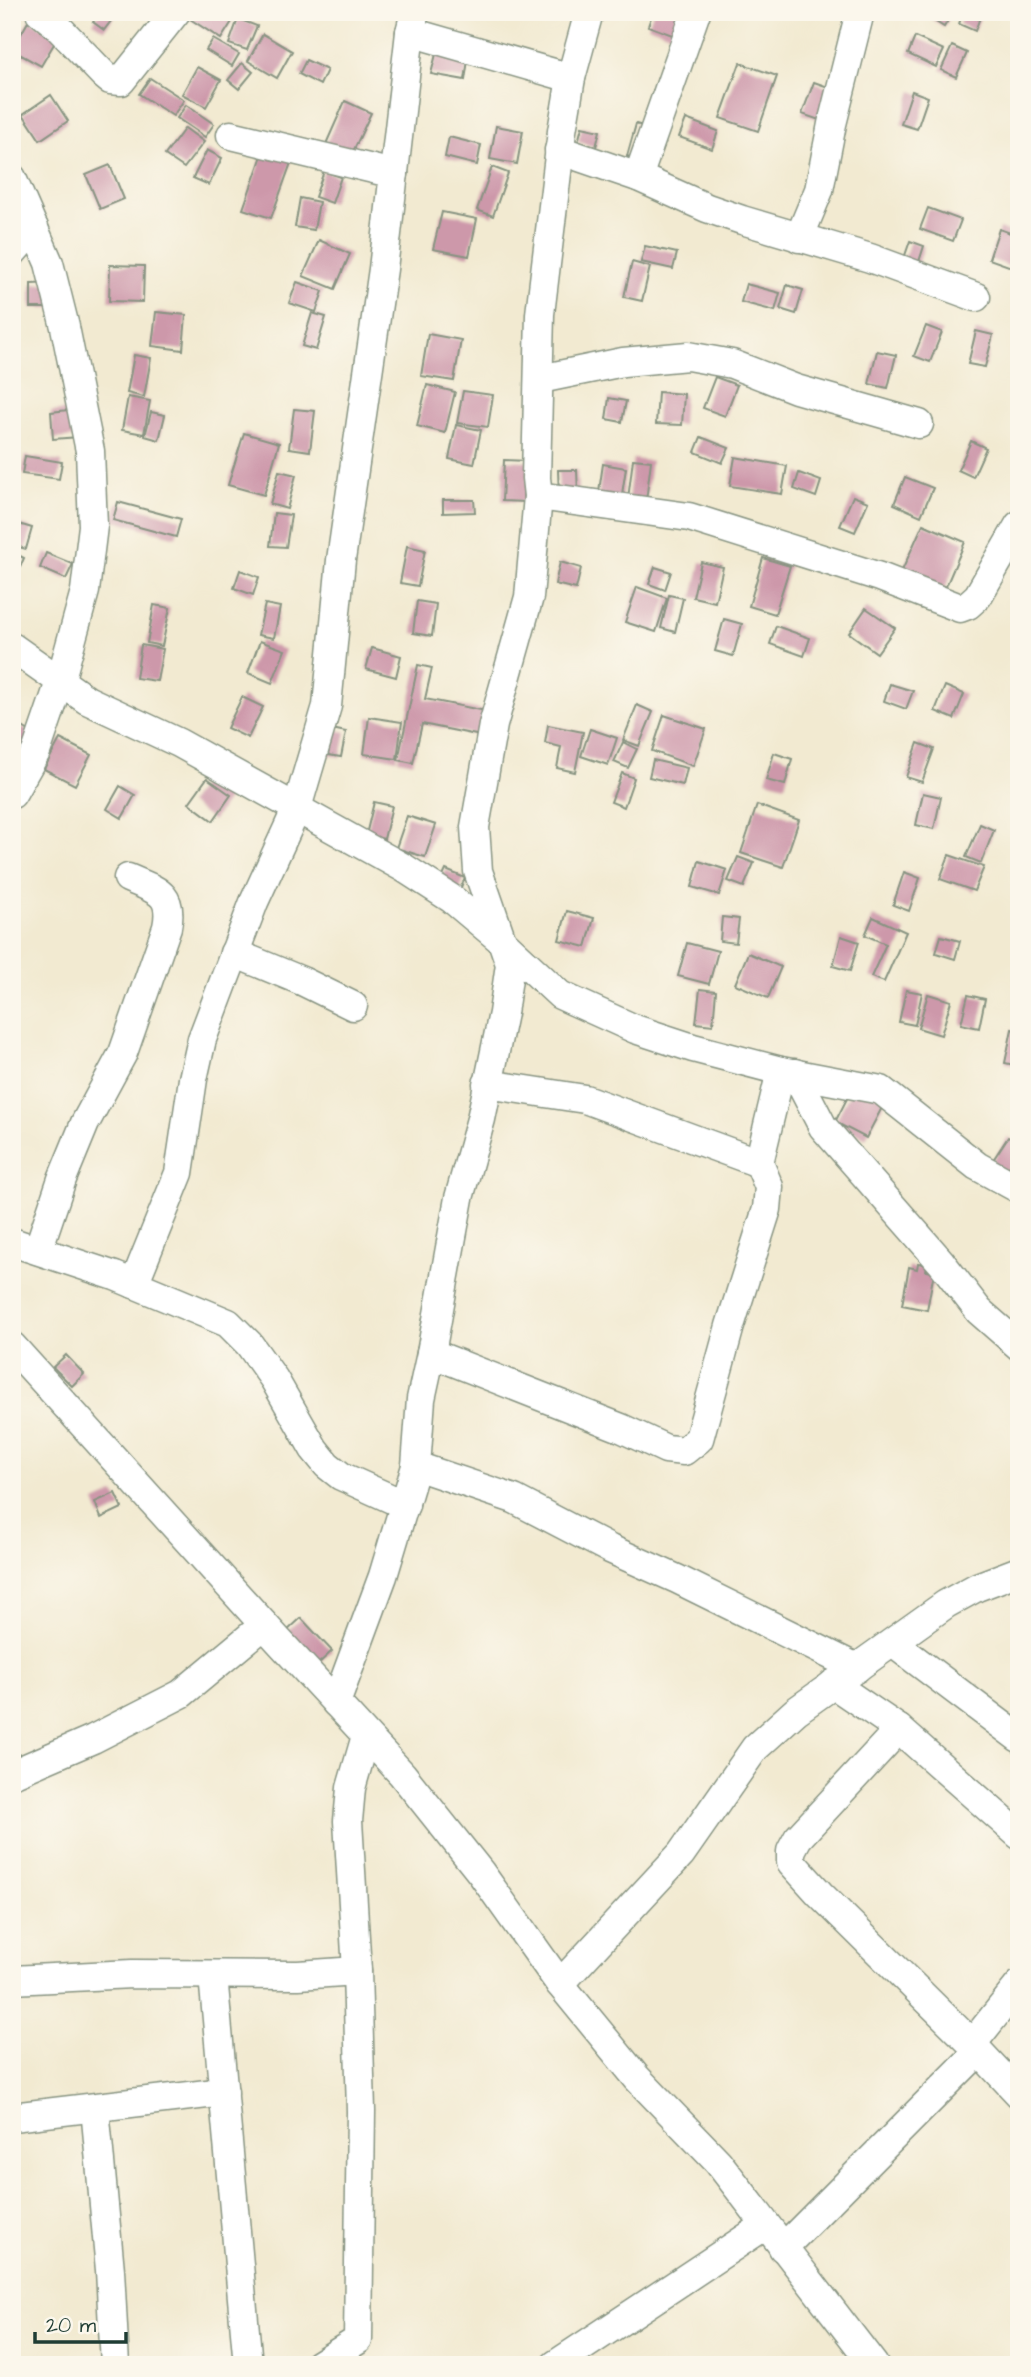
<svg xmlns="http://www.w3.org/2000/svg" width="1031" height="2377" font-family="'Architects Daughter',sans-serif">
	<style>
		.building { fill: #cd98aa }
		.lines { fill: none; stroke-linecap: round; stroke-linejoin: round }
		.minor-casing { stroke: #889482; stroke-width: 31 }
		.minor { stroke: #fff; stroke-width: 28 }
	</style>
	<rect width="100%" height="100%" fill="#fbf7ec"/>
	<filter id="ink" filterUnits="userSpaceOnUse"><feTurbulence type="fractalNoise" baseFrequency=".0143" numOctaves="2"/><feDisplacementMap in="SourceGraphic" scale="14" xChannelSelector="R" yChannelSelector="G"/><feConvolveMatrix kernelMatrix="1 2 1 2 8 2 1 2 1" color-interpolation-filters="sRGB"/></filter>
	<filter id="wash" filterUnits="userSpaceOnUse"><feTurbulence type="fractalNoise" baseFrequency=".00686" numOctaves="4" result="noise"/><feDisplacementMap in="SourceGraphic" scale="28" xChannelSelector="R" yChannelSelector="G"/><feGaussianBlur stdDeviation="1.57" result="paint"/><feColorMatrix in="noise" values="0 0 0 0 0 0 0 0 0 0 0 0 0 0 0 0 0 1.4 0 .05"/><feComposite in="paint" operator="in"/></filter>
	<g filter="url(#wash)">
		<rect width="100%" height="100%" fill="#f2ead1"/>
		<g id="blocks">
			<g class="building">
				<polygon points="101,12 118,12 104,30 93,22"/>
				<polygon points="194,12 229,12 235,17 221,39 190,19"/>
				<polygon points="653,12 693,12 683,39 648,26"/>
				<polygon points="927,12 953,12 944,27 925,15"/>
				<polygon points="963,12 982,12 975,31 959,24"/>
				<polygon points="238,19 257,26 247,50 229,44"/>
				<polygon points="29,20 58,37 41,66 12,50"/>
				<polygon points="263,34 292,51 277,78 248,61"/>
				<polygon points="915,37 944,50 936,67 908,54"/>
				<polygon points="213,39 239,54 232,66 206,50"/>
				<polygon points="952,46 967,53 956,77 941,70"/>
				<polygon points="436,54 468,60 465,80 431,74"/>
				<polygon points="306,60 327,70 320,85 299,74"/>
				<polygon points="242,63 253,72 239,89 228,80"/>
				<polygon points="740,63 777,76 758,131 720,118"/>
				<polygon points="197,67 221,80 206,107 182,94"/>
				<polygon points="150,78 184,100 173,116 139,94"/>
				<polygon points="814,82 837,90 825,122 802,114"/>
				<polygon points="912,91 928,97 917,129 901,124"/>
				<polygon points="51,95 68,121 40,140 23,114"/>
				<polygon points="345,101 371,113 351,156 326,144"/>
				<polygon points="186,105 214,124 205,137 177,118"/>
				<polygon points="686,119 718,131 712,149 679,137"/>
				<polygon points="636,124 653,129 644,161 627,156"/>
				<polygon points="496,126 523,131 517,164 490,159"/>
				<polygon points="582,127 600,131 596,147 578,142"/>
				<polygon points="185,128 204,142 184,168 165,155"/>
				<polygon points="449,137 481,145 477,165 445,157"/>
				<polygon points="207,150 222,158 209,185 193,178"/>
				<polygon points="264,150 292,160 271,218 243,209"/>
				<polygon points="110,165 124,199 100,209 86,175"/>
				<polygon points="492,167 508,173 493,216 477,210"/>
				<polygon points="324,171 341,177 332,203 315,197"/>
				<polygon points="300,198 319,202 314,230 295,227"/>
				<polygon points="928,208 961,220 953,241 920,229"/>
				<polygon points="442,212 477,219 469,256 433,249"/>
				<polygon points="999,229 1019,236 1019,262 1017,269 989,259"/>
				<polygon points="319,240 350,254 335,289 303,276"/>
				<polygon points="910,241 924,246 916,271 901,267"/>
				<polygon points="645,246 677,253 673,269 641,262"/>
				<polygon points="632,262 650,267 642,301 624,297"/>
				<polygon points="110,265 144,266 143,302 109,301"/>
				<polygon points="297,282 323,291 316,312 289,303"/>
				<polygon points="52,283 52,308 31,308 31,284"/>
				<polygon points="746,284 780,293 775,311 741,302"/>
				<polygon points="787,285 803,290 796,314 780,309"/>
				<polygon points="156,312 186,315 183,350 152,346"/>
				<polygon points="312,313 326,317 316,350 302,346"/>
				<polygon points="926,326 942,332 930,362 914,356"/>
				<polygon points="976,331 993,335 985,367 968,364"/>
				<polygon points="428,334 461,340 454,381 421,376"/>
				<polygon points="877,351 896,355 888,388 869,384"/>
				<polygon points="134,355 151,358 144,397 127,393"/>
				<polygon points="715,377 737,385 725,416 703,408"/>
				<polygon points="427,385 455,392 445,433 417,426"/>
				<polygon points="463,391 493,395 488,427 457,423"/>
				<polygon points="658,392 684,394 682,425 656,424"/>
				<polygon points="128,397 150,401 144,434 122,430"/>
				<polygon points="609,398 626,401 622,422 606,419"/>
				<polygon points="77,409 79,437 53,439 51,412"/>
				<polygon points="294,409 315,411 310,451 289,448"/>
				<polygon points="151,412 165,415 159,440 145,436"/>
				<polygon points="456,425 481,430 474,464 449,459"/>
				<polygon points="244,433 279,443 264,495 228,485"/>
				<polygon points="701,437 729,448 722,463 695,452"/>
				<polygon points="971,441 986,448 973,477 958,470"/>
				<polygon points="25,456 62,462 59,479 22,474"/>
				<polygon points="735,457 787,466 782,494 730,486"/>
				<polygon points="633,459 651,461 646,501 628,499"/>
				<polygon points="504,460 528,461 527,502 502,501"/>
				<polygon points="603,464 626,468 621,501 598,498"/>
				<polygon points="558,470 577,470 578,495 559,495"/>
				<polygon points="279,471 296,475 287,509 270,504"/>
				<polygon points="799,473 821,481 816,497 794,489"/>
				<polygon points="905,477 933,488 921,516 894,504"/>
				<polygon points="853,496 868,502 855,532 840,526"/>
				<polygon points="443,500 474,500 475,512 443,513"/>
				<polygon points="118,502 181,519 176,537 113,520"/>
				<polygon points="274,513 291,515 286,547 270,546"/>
				<polygon points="12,522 32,528 26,549 12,545"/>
				<polygon points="923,524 965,542 944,591 901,573"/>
				<polygon points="407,546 425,550 418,586 400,583"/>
				<polygon points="12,552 24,558 15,579 12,578"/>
				<polygon points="46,553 73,564 66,579 40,568"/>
				<polygon points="763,558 790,566 775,614 749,606"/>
				<polygon points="560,562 581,568 576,589 555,584"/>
				<polygon points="701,562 723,567 715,602 693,597"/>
				<polygon points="655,567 671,572 665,590 649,584"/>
				<polygon points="240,570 259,577 253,595 234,588"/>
				<polygon points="637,587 667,598 656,632 625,622"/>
				<polygon points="669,595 683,598 675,632 661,628"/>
				<polygon points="417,601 436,604 432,636 413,633"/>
				<polygon points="265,604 280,607 274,638 258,635"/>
				<polygon points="154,605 170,608 162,646 147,643"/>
				<polygon points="866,608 895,628 877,653 849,633"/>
				<polygon points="724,619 742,624 733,656 715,651"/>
				<polygon points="776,626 810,638 804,656 770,644"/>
				<polygon points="260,641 285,650 272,683 248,673"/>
				<polygon points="141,645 163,649 157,681 136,678"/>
				<polygon points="372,648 401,656 396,677 366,669"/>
				<polygon points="418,665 432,668 425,699 491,712 486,737 422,724 413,763 398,760"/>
				<polygon points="890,684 913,691 906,709 884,701"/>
				<polygon points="945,686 964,694 954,719 935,711"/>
				<polygon points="242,697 263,707 248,738 227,728"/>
				<polygon points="637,705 653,712 639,746 623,740"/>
				<polygon points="664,715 706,729 693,766 652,751"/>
				<polygon points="369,717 402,722 397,759 364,754"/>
				<polygon points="548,725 583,732 575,772 557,768 561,747 545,743"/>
				<polygon points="21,726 48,743 33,768 12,755 12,740"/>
				<polygon points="332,729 346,732 341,757 328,755"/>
				<polygon points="590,729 617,738 608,765 581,756"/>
				<polygon points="60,739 91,755 75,785 44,769"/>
				<polygon points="623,742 637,749 628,768 614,762"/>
				<polygon points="918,743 934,749 922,782 906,777"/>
				<polygon points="774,753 792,759 785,785 766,780"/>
				<polygon points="653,760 687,768 683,785 649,777"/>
				<polygon points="622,773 634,778 624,807 611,802"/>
				<polygon points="207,778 231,795 213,821 189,803"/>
				<polygon points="120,786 135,795 122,818 107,809"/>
				<polygon points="923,793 941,797 934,829 916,825"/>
				<polygon points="374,802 392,806 384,839 366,835"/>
				<polygon points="757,805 799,820 783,867 741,853"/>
				<polygon points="407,816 436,825 425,857 396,848"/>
				<polygon points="980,824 994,830 981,863 966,857"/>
				<polygon points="949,855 984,867 974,891 940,879"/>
				<polygon points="738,857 754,863 744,887 728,881"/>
				<polygon points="699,861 727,870 719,895 692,887"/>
				<polygon points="446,870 465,878 458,894 439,885"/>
				<polygon points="904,872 920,878 909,911 893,905"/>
				<polygon points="567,911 594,918 586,947 559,940"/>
				<polygon points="722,917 739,919 736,943 720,941"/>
				<polygon points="873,917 906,932 884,982 871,977 886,944 865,935"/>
				<polygon points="841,936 859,942 850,971 833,966"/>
				<polygon points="941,936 960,941 955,959 936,953"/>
				<polygon points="687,943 718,951 709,984 678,976"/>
				<polygon points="748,953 781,967 768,998 735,984"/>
				<polygon points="700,989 716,991 713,1025 696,1023"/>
				<polygon points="906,990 922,993 915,1025 899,1022"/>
				<polygon points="928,994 951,1001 941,1035 918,1028"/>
				<polygon points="968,995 985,999 979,1028 961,1024"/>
				<polygon points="1012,1029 1019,1031 1019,1066 1005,1063"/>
				<polygon points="855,1083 886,1100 866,1138 835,1122"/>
				<polygon points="1008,1137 1019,1144 1019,1152 1006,1172 991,1163"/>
				<polygon points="918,1263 927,1265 926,1271 934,1272 927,1310 902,1305 909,1267 917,1269"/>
				<polygon points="66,1355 84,1374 72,1386 53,1367"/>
				<polygon points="115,1493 122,1508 101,1518 95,1502"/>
				<polygon points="301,1618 332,1651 317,1665 286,1632"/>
			</g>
		</g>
	</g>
	<g filter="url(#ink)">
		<use href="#blocks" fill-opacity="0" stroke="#889482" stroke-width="2"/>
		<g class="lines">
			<defs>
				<g id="minor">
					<polyline points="40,12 56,25 104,75 110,80 121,81 176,12"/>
					<polyline points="410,32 571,78"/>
					<polyline points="231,135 394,174"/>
					<polyline points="559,150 638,177 707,208 742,220 870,258 976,297"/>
					<polyline points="638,177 696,12"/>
					<polyline points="12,178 49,263 65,327 90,451 93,526 85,591 60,682 36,752 12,794"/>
					<polyline points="799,238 819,190 832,124 860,12"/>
					<polyline points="12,253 34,228"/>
					<polyline points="540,379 623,362 688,356 732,364 796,389 919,424"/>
					<polyline points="538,496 689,517 880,577 960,608 968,605 978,596 1019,525"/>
					<polyline points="12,647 87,700 179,743 404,868 452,899 502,941 560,995 635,1029 693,1048 781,1071 881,1090 977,1166 1019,1189"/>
					<polyline points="234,953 302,981 353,1006"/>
					<polyline points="795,1073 823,1127 941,1262 979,1311 1019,1346"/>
					<polyline points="759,1163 781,1071"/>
					<polyline points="12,1242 115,1276 228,1323 249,1344 274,1379 314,1449 327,1465 341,1476 405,1505"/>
					<path d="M38 1250 62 1179 85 1123 123 1053 167 927C174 892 155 890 128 878"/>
					<polyline points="134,1284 179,1173 193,1079 202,1039 254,902 297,808 327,706 341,560 383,269 410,32 415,12"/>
					<polyline points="12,1346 278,1640 402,1774 481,1873 560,1984 637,2078 718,2162 874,2365"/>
					<polyline points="431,1353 621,1428 666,1449 684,1451 699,1439 730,1326 767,1209 769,1187 759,1163 585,1099 487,1084"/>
					<polyline points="416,1466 514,1499 610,1549 677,1579 857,1668"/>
					<polyline points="893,1643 1019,1738"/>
					<polyline points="833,1684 899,1729 1019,1835"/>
					<polyline points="336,1703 383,1576 416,1466 421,1399 431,1353 459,1198 481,1119 503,1013 510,964 478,871 475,827 493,725 529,597 538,496 536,478 540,314 562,131 571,78 589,12"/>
					<polyline points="899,1729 798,1838 791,1851 791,1862 820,1894 972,2044 1019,2094"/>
					<polyline points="12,1774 93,1739 181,1694 264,1625"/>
					<polyline points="213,1975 248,2365"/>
					<polyline points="12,1980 132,1974 298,1975 357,1971"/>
					<polyline points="560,1984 681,1854 755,1748 796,1711 946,1604 977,1587 1019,1571"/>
					<polyline points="972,2044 1019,1985"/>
					<polyline points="95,2108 110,2270 115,2365"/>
					<polyline points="12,2117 224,2092"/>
					<polyline points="783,2248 978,2052"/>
					<polyline points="318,2365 358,2340 361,2111 357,1971 348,1821 351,1788 366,1736"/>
					<polyline points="555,2365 766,2225"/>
				</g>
			</defs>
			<use href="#minor" class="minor-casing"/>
			<use href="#minor" class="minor"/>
		</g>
	</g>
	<rect width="1031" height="2377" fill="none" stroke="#fbf7ec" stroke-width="42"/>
	<path d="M35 2332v10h91v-10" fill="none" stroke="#1f3d34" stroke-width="3.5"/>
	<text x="46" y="2332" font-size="21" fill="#1f3d34" stroke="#fbf7ec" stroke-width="5" paint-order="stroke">20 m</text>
</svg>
